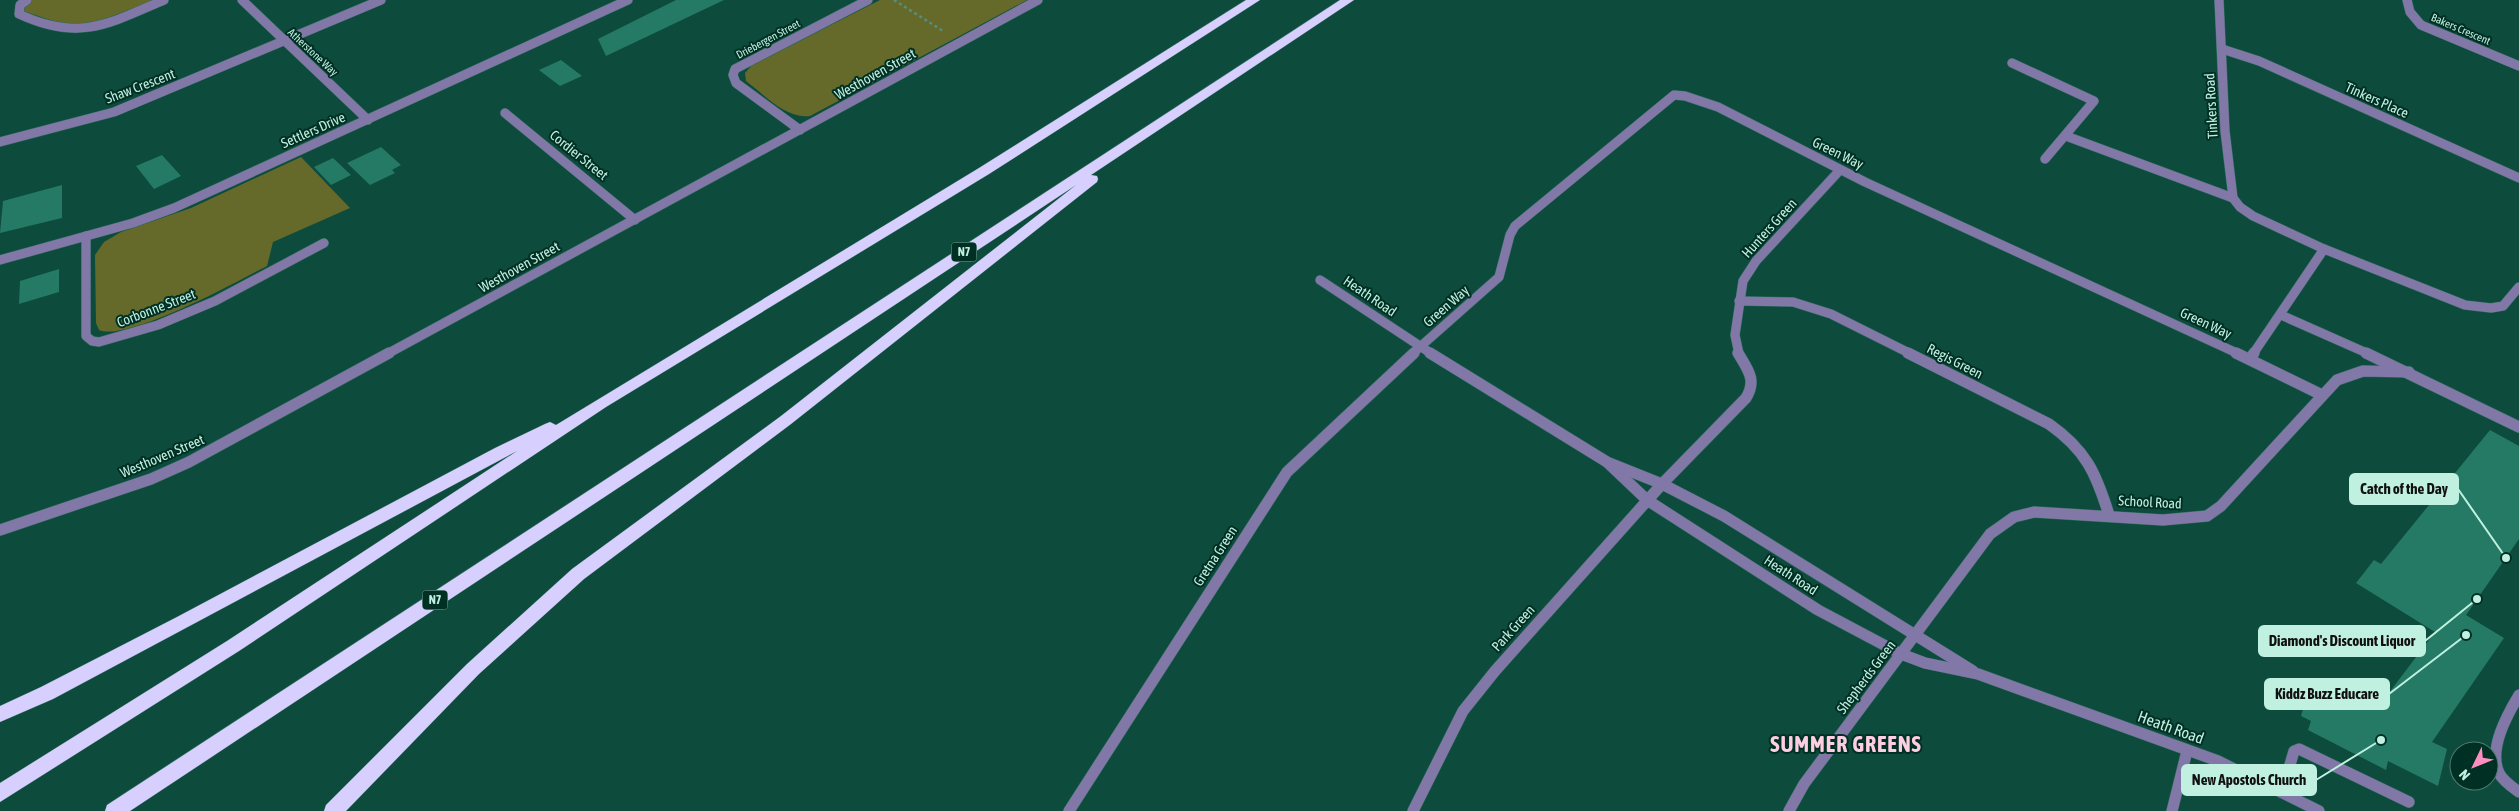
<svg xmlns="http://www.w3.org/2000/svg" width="2519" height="811" font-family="'Asap Condensed',sans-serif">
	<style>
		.green { fill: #656a2b }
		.building { fill: #247a65 }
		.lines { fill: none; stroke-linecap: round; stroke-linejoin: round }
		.service-far1-casing { stroke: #2d695a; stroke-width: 10 }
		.service-casing { stroke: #2d695a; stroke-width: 12 }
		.minor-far1-casing { stroke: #2d695a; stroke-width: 10 }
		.minor-casing { stroke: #2d695a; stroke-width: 12 }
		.tertiary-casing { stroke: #2d695a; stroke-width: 10 }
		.motorway-casing { stroke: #2d695a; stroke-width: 1 }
		.path { stroke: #568e7f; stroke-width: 2.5; stroke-dasharray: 3 3; stroke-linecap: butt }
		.service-far1 { stroke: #8178a8; stroke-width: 9 }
		.service { stroke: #8178a8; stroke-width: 11 }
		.minor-far1 { stroke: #8178a8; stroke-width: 9 }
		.minor { stroke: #8178a8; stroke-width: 11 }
		.tertiary { stroke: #8178a8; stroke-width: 9 }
		.motorway { fill: #d7cffe; fill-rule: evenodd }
		.labels { text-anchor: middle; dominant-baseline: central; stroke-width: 4; stroke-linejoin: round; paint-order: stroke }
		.far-street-label { font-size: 11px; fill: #c0f0e0; stroke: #002f24 }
		.shield { fill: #002f24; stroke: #86b6a8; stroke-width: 1 }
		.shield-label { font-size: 12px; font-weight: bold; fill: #c0f0e0 }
		.street-label { font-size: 14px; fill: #c0f0e0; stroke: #002f24 }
		.near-street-label { font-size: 16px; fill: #c0f0e0; stroke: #002f24 }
		.near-district-label { font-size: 22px; font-weight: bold; letter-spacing: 1px; fill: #fecee1; stroke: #002f24 }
		.leader { fill: none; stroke: #c0f0e0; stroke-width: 2 }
		.callout-dot { fill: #c0f0e0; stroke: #002f24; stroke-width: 2 }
		.callout { fill: #c0f0e0; stroke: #c0f0e0; stroke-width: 2 }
		.callout-label { font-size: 15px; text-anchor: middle; font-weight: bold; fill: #111 }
	</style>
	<rect width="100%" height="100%" fill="#0d4b3d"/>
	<g class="green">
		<polygon points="31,0 155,0 92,24 71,27 23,11 24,6"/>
		<path d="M880 0H1027L810 116C785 119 765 95 746 81L745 73 752 65Z"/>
		<path d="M301 157 350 208 273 242 267 266C237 281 128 342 99 330L96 323 95 255 104 242 121 232 191 208Z"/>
	</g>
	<g class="building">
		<polygon points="676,0 724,0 606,56 598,39"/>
		<polygon points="561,60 582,76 560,86 539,70"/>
		<polygon points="381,147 401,165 392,170 395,173 370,185 347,163"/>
		<polygon points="162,155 181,176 154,189 136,166"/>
		<polygon points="333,158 351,175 331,185 314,167"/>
		<polygon points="62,185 62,218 0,233 3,201"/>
		<polygon points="59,269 59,292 19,304 20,281"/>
		<polygon points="2490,430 2519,446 2519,539 2466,615 2504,638 2432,742 2447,749 2438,786 2388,761 2386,770 2308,730 2311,721 2301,716 2311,683 2321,687 2324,679 2379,706 2435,632 2356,583 2374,560 2381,564"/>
	</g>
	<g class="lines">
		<defs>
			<g id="service-far1">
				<polyline points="2012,63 2094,101 2045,159"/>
				<polyline points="2066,136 2233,198"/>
			</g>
			<g id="service">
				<path d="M2519 695C2507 715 2488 749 2499 773 2503 781 2512 787 2519 792"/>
				<polyline points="2282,792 2294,751 2299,749 2409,802"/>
			</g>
			<g id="minor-far1">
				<path d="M27 0 20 5 19 14C79 42 108 24 164 0"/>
				<polyline points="242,0 368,120"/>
				<polyline points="2219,0 2225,131 2233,198 2240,207 2253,216 2324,249 2465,305 2491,308 2503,306 2519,287"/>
				<polyline points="2407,0 2410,12 2421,25 2519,66"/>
				<polyline points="2222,49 2259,61 2519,178"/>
				<polyline points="505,113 635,220"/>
				<polyline points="800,130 736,83 733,75 735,69 868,0"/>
				<polyline points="0,142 114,112 381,0"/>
				<polyline points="86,236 86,336 92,341 99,342 158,325 215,301 324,243"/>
				<polyline points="1320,280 1432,354"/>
				<polyline points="1739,301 1793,302 1831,314 1911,354"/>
				<polyline points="2281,315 2369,354"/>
				<polyline points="387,354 1038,0"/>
				<polyline points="1412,354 1499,277 1510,235 1515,226 1674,95 1685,96 1718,107 1865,182 2239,354"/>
				<polyline points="1739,354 1735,335 1743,281 1756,261 1840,170"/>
				<polyline points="2253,354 2324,249"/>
			</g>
			<g id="minor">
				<polyline points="1430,353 1607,462 1662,484 1724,516 1973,671"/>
				<path d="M1908 353 2049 424C2086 450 2096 473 2109 515"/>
				<polyline points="2236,353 2322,395"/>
				<polyline points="2366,353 2519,427"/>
				<polyline points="2250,359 2254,353"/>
				<polyline points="1607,462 1647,500 1818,610 1901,654 1925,663 1978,674 2218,761 2319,811"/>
				<polyline points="0,530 151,479 189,462 389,353"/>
				<polyline points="1069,811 1287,472 1414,353"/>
				<path d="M1413 811 1463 711 1495 671 1662 484 1746 398C1757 380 1748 370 1738 353"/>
				<polyline points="1789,811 1804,784 1990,534 2014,517 2034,512 2163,520 2207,516 2221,506 2337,380 2363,371 2409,372"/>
				<polyline points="2172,811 2187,751"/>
			</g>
			<polyline id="tertiary" points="0,260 133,223 174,208 628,0"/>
			<g id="motorway">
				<polygon points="1246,0 1260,0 989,174 606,407 239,651 0,802 0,783 227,641 517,451 53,699 0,722 0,706 41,687 177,617 495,448 545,424 550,422 556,425 979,168"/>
				<polygon points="1340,0 1354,0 1091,175 1097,176 1098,179 1097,182 791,424 584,579 479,674 346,811 324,811 326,805 467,664 572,569 781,416 1076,185 130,811 105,811 107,805"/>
			</g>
		</defs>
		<use href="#service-far1" class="service-far1-casing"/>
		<use href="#service" class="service-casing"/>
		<use href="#minor-far1" class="minor-far1-casing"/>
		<use href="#minor" class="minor-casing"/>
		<use href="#tertiary" class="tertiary-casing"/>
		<use href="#motorway" class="motorway-casing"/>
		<polyline class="path" points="894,0 943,31"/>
		<use href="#service-far1" class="service-far1"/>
		<use href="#service" class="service"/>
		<use href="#minor-far1" class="minor-far1"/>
		<use href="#minor" class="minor"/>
		<use href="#tertiary" class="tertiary"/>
		<use href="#motorway" class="motorway"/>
	</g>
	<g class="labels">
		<g class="far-street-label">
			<text transform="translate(2461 29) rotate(23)">Bakers Crescent</text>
			<text transform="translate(768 39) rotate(-28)">Driebergen Street</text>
			<text transform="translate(313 52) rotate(43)">Atherstone Way</text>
		</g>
		<g class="shield">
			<rect x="951.5" y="242.5" width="25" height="19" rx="4"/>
			<rect x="422.5" y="590.5" width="25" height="19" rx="4"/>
		</g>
		<g class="shield-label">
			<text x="964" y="252">N7</text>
			<text x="435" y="600">N7</text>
		</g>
		<g class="street-label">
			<text transform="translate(875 74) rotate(-29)">Westhoven Street</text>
			<text transform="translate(140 86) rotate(-21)">Shaw Crescent</text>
			<text transform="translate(2377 100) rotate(24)">Tinkers Place</text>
			<text transform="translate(2211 106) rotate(-93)">Tinkers Road</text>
			<text transform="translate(313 130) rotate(-24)">Settlers Drive</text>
			<text transform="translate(1838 153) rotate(26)">Green Way</text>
			<text transform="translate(579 155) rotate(39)">Cordier Street</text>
			<text transform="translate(1769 228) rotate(-48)">Hunters Green</text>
			<text transform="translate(519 267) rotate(-29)">Westhoven Street</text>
			<text transform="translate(1370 296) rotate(34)">Heath Road</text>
			<text transform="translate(1446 306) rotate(-41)">Green Way</text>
			<text transform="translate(156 308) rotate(-21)">Corbonne Street</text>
			<text transform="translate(2206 323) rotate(25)">Green Way</text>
			<text transform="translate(1955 361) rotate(27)">Regis Green</text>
			<text transform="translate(162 456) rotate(-23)">Westhoven Street</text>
			<text transform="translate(2150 502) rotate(3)">School Road</text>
			<text transform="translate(1215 556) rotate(-57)">Gretna Green</text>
			<text transform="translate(1791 575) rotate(33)">Heath Road</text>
			<text transform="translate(1513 628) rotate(-48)">Park Green</text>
			<text transform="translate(1866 677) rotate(-53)">Shepherds Green</text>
		</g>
		<g class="near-street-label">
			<text transform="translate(2171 727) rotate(20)">Heath Road</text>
		</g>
		<g class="near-district-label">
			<text x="1846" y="744">SUMMER GREENS</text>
		</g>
	</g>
	<path class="leader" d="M2506 558L2458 489M2477 599L2425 641M2466 635L2389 694M2381 740L2316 780"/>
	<g class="callout-dot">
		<circle cx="2506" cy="558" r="5"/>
		<circle cx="2477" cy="599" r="5"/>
		<circle cx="2466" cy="635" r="5"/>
		<circle cx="2381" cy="740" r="5"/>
	</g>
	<g class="callout">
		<rect x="2350" y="474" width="108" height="30" rx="5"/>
		<rect x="2259" y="626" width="166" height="30" rx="5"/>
		<rect x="2265" y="679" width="124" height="30" rx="5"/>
		<rect x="2182" y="765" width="134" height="30" rx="5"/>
	</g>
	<g class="callout-label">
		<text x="2404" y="494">Catch of the Day</text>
		<text x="2342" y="646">Diamond's Discount Liquor</text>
		<text x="2327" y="699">Kiddz Buzz Educare</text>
		<text x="2249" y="785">New Apostols Church</text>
	</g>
	<g transform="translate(2474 766) rotate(227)"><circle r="24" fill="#002f24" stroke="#4d7c6f"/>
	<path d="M0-4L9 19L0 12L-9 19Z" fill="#fd8ec0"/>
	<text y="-8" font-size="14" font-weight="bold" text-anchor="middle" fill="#c0f0e0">N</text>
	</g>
</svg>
